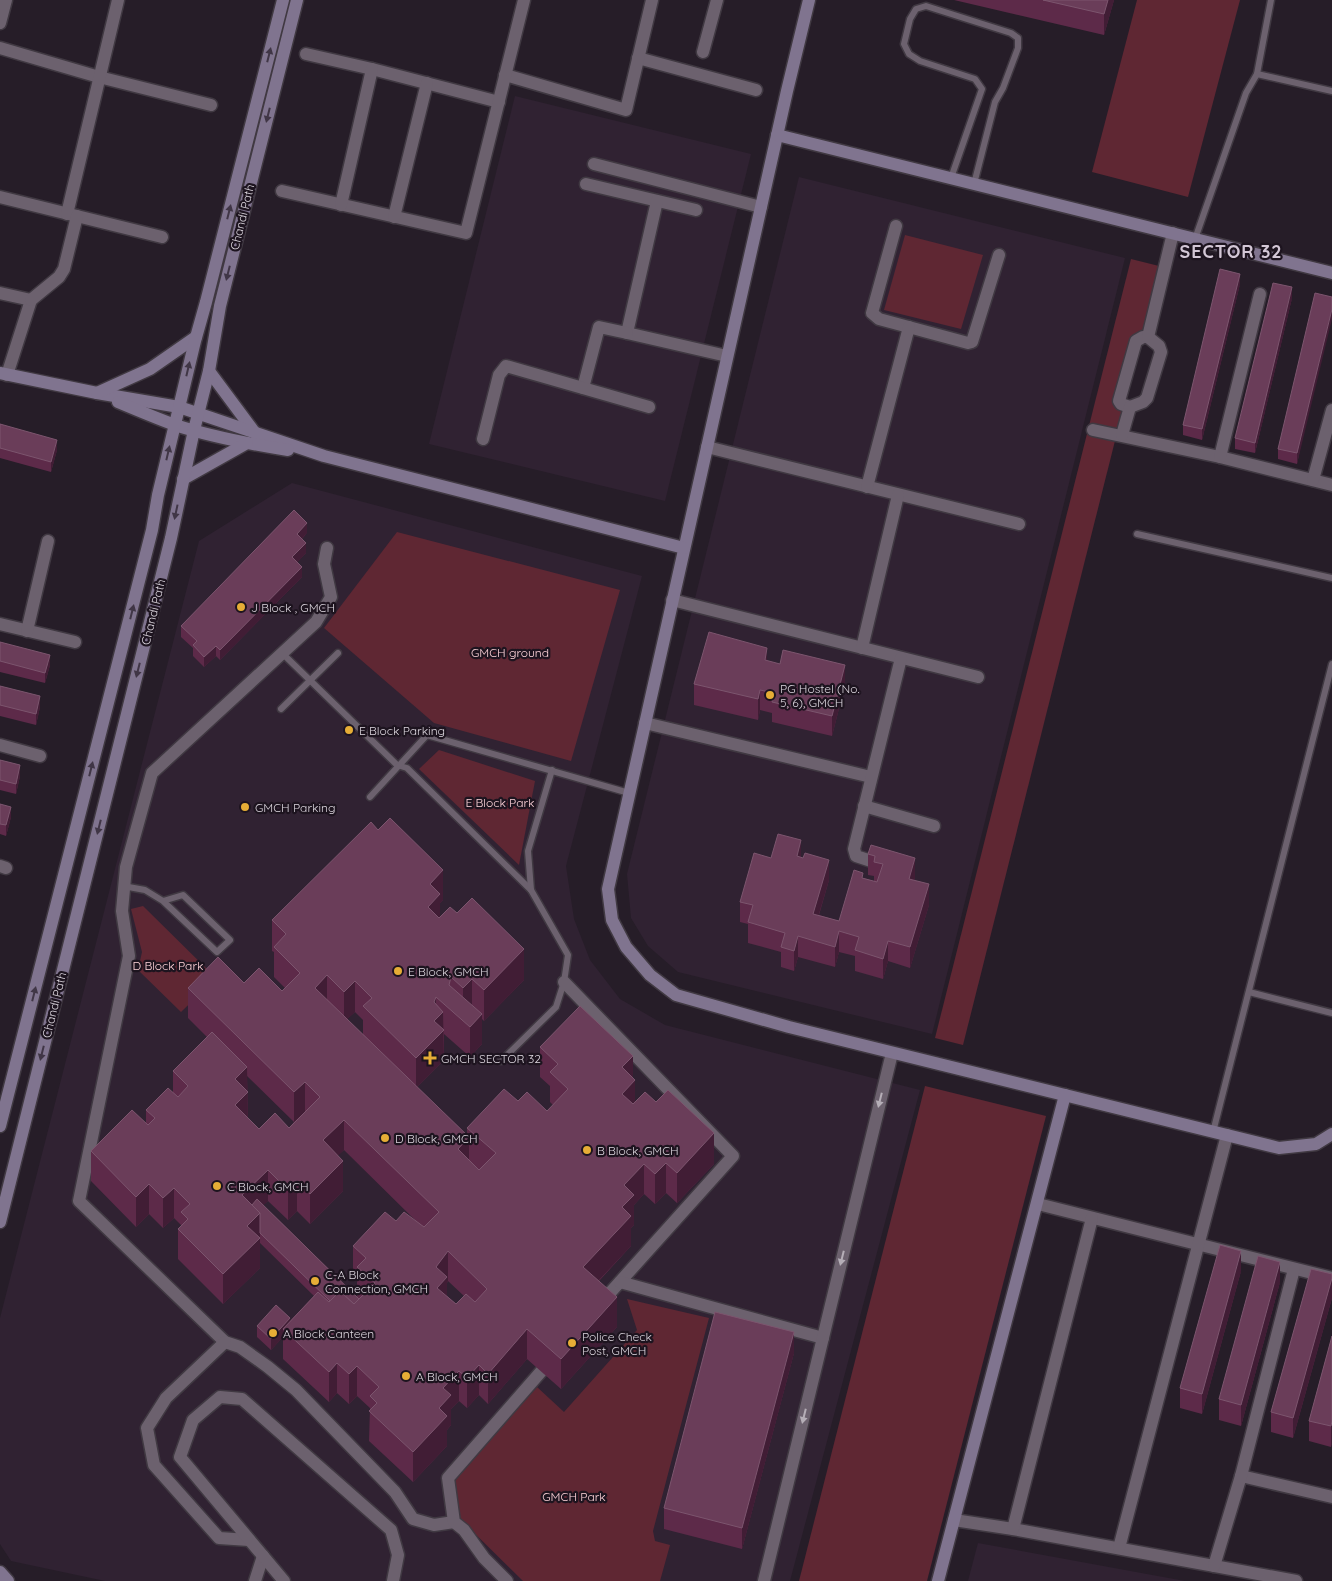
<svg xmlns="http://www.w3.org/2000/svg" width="1332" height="1581" font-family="Quicksand,sans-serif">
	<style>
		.built { fill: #302232 }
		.green { fill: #5f2733 }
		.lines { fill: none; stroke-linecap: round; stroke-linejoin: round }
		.lane-casing { stroke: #403942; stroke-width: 9 }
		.street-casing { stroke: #403942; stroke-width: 15 }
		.secondary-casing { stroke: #403942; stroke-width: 15 }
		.lane { stroke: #6c616e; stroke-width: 6 }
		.street { stroke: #6c616e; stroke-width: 12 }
		.secondary { stroke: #80748f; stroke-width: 12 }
		.wall { fill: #5d2a49; fill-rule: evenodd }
		.shaded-wall { fill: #411d35 }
		.building { fill: #6a3d59; stroke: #7c556e; fill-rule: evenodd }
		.oneway { fill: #403646 }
		.oneway2 { fill: #b5aeb7 }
		.poi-dot { fill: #e6ad36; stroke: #1d141f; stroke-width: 2 }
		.labels { text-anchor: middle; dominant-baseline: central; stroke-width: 4.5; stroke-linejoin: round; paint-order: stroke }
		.street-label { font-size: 12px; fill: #ddd7df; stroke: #1d141f }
		.poi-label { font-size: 12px; fill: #ddd7df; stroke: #1d141f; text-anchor: start }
		.park-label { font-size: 12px; fill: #fed3d9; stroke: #1d141f }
		.district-label { font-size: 18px; font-weight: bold; letter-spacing: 1px; fill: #d3c7d6; stroke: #1d141f }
	</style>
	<rect width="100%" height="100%" fill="#261d28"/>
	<g class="built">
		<polygon points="515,96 751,154 665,501 429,444"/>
		<polygon points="799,177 1125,258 932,1034 678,972 648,946 631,918 627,874"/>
		<polygon points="292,483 642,576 566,866 574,919 590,960 620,999 665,1025 920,1090 790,1581 105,1581 11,1561 0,1544 0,1318 199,541"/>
		<polygon points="978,1543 1185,1581 968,1581"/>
	</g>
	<g class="green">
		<polygon points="1137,0 1240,0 1188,197 1092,172"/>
		<polygon points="905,235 983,255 961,329 884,310"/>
		<polygon points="1131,259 1159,266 963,1045 935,1038"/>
		<polygon points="397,532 620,590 571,761 434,723 324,628"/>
		<polygon points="439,750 535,781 519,865 419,769"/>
		<polygon points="143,906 216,978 181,1012 138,970 142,952 131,909"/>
		<polygon points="925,1086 1046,1116 927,1581 799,1581"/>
		<polygon points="627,1299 709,1318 653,1531 655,1541 670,1545 660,1581 523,1581 460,1519 455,1479 537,1387 564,1412 637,1330"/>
	</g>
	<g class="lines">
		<defs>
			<g id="lane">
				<polyline points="1257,74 1332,91"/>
				<polyline points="951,178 982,89 975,79 920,61 909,54 904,44 910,19 916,9 926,6 1011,33 1018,38 1018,48 1003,88 995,102 974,184"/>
				<polyline points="1195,239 1246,93 1257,74 1271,0"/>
				<polyline points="1137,534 1332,578"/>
				<polyline points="282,653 397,765 407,768 531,890"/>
				<polyline points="281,709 338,653"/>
				<polyline points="370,797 427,735 629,793"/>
				<polyline points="123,886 145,890 163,901 217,952 230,940 183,895 163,901"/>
				<polyline points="1249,992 1332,1013"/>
				<polyline points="501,1061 556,1007 564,982 568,955 531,890 528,851 552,770"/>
				<polyline points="1213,1132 1332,664"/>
			</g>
			<g id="street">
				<polyline points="0,23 6,0"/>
				<polyline points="0,48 99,77 211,105"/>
				<polyline points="703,52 717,0"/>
				<polyline points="306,54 372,69 499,102"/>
				<polyline points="638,58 756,90"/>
				<polyline points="505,75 626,110 652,0"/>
				<polyline points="594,164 761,207"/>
				<polyline points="586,184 696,210"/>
				<polyline points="282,191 466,233 524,0"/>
				<polyline points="0,197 162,237"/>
				<polyline points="657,201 627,333 727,356"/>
				<polyline points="341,205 372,69"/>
				<polyline points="67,214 118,0"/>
				<polyline points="394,217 427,83"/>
				<polyline points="896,226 872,313 879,319 968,343 972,342 999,255"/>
				<polyline points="0,293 31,300 7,375"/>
				<polyline points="31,300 59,277 64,269 77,216"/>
				<polyline points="583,388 599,327 627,333"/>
				<polyline points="1130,407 1121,404 1119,401 1136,341 1143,337 1148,337"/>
				<polyline points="1093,430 1220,457 1332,485"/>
				<polyline points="1122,435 1130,407 1143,402 1147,398 1161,352 1159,346 1148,337 1173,233"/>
				<polyline points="483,439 499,375 506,366 649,407"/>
				<polyline points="707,447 1019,524"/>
				<polyline points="1220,457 1260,294"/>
				<polyline points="1313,480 1332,410"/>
				<polyline points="867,487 909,327"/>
				<polyline points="327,548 324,564 331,597 316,622 152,773 126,867 122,911 129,956 79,1201 225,1342 240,1347 268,1367 296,1390 395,1492 413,1519 434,1525 454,1522"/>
				<polyline points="672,600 978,677"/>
				<polyline points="0,624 75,642"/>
				<polyline points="27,631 48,541"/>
				<polyline points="862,648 898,495"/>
				<polyline points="645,723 871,777"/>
				<polyline points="0,745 40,756"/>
				<polyline points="864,806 934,826"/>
				<polyline points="883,865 856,856 854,849 901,658"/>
				<polyline points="0,866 6,868"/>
				<polyline points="564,982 733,1156 600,1304"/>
				<polyline points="1038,1204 1332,1278"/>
				<polyline points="620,1282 823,1338"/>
				<polyline points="225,1342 166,1398 147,1428 154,1465 219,1538 249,1540"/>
				<polyline points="1241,1476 1332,1497"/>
				<polyline points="954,1520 1013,1529 1296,1581"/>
				<polyline points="1013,1529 1092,1218"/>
				<polyline points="1119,1548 1227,1135"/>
				<polyline points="1214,1566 1241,1476 1294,1269"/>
				<polyline points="255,1581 263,1556"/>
				<polyline points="284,1581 180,1457 193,1420 220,1397 242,1399 391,1530 398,1555 393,1581"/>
				<polyline points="507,1581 484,1558 464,1530 454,1522 448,1478 552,1359"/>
				<polyline points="764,1581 892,1053"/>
			</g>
			<g id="secondary">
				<polyline points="809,0 787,91 608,889 612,920 626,947 650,975 676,995 789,1027 1279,1148 1316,1144 1332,1134"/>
				<polyline points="777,135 1332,273"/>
				<polyline points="209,371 255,433"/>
				<polyline points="0,373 97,393 179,407 324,456 684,548"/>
				<polyline points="97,393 150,369 196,337"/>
				<path d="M118 402C137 410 156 418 175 425 212 437 250 444 288 450"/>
				<polyline points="183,479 247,443"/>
				<polyline points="0,1126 152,530 158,495 195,341 206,302 283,0"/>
				<polyline points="0,1222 171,538 194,430 209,371 220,306 297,0"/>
				<polyline points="0,1572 8,1581"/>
				<polyline points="938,1581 1065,1095"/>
			</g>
		</defs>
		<use href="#lane" class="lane-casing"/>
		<use href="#street" class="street-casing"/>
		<use href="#secondary" class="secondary-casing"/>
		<use href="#lane" class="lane"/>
		<use href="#street" class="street"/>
		<use href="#secondary" class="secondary"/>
	</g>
	<g class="wall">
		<polygon points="954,0 1114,0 1104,35"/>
		<polygon points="1240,284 1202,440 1183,435 1183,425"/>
		<polygon points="1332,297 1297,464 1278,459 1278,449"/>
		<polygon points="1292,298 1255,453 1235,449 1235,438"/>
		<polygon points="0,424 57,450 51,472 0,458"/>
		<polygon points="307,533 302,539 306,553 297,562 302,577 220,660 216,656 204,667 193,656 193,648 181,637 181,626"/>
		<polygon points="0,642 50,665 45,683 0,672"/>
		<polygon points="767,661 845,685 832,736 772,722 772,713 760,710 758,720 694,705 694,684"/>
		<polygon points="0,686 40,707 36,725 0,716"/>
		<polygon points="0,760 20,776 16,794 0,790"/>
		<polygon points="0,804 11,817 6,836 0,834"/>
		<polygon points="871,845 915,878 914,880 929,905 910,968 888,961 883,979 855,971 855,956 839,952 835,967 798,957 794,971 781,967 781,952 748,943 748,924 740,922 740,902 771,858 801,858 829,880 819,915 839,921 863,878 874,881 874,876 868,875 868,854"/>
		<path d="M443 900 440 903V917L524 980 484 1021 482 1019V1044L470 1057 444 1034V1060L417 1087 467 1136V1128L518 1101 547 1111 553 1105 550 1102V1086L540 1077V1047L633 1078 635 1102 714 1164 677 1203 666 1193 655 1204 644 1194 634 1205V1225L631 1228V1246L599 1281 617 1327 561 1389 527 1359 488 1404 479 1395 467 1408 459 1401 451 1409V1425L447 1430V1446L413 1482 369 1441 370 1408 357 1396 349 1404 337 1393 329 1402 283 1359V1337L271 1350 257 1337V1326L290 1321 314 1296 260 1243V1268L223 1304 178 1259V1229L181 1226V1225L174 1218 163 1228 149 1214 136 1227 91 1181V1151L146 1124V1110L173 1092V1071L207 1037 188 1018V988L244 983 282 991 285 988 274 977V952L272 951V920ZM355 1012 363 1020V1035L347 1019ZM247 1076 294 1122 289 1128 259 1129 248 1119ZM344 1150 417 1222 396 1221 353 1246V1277L357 1280V1297L263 1205 268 1201 288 1220 297 1211 310 1224 343 1191 338 1155ZM448 1281 464 1296 456 1304 447 1296V1283Z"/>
		<polygon points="1241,1271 1202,1414 1180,1408 1180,1388"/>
		<polygon points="1332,1274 1332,1298 1293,1438 1271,1432 1271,1412"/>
		<polygon points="1280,1282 1241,1426 1219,1420 1219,1399"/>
		<polygon points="1332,1336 1332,1442 1331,1447 1309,1441 1309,1421"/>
		<polygon points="794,1353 742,1549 664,1529 664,1508"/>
	</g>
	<g class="shaded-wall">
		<polygon points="1108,0 1114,0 1104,35 1104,14"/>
		<polygon points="1240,274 1240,284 1202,440 1202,429"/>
		<polygon points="1292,287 1292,298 1255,453 1255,443"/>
		<polygon points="1332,309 1332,319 1297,464 1297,453"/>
		<polygon points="57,440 57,450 51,472 51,462"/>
		<polygon points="307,523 307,533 297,544 297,534"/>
		<polygon points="306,543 306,553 292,568 292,557"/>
		<polygon points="302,567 302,577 220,660 220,650"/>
		<polygon points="216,646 216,656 204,667 204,657"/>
		<polygon points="767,648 767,669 765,660"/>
		<polygon points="50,655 50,665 45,683 45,673"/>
		<polygon points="845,665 845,685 832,736 832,716"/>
		<polygon points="760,690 760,710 758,720 758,699"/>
		<polygon points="40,696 40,707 36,725 36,714"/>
		<polygon points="20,765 20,776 16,794 16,784"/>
		<polygon points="11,807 11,817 6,836 6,825"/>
		<polygon points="801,840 801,861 797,856"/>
		<polygon points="915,858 915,878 909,899 909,879"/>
		<polygon points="829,860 829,880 813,934 813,914"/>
		<polygon points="443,870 443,900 440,903 440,924 428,907 430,884"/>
		<polygon points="929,884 929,905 910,968 910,947"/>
		<polygon points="839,931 839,952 835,967 835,947"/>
		<polygon points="798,936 798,957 794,971 794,951"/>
		<polygon points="888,941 888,961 883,979 883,959"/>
		<polygon points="524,949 524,980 484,1021 484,990"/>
		<polygon points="327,975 327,1005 315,988"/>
		<polygon points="472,979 472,1009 463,1018 463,988"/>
		<polygon points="355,981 355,1012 344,1022 344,992"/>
		<polygon points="436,997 436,1019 443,1012 444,1060 416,1088 416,1058"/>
		<polygon points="482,1014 482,1044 470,1057 470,1027"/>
		<polygon points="633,1056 633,1082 635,1080 635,1110 622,1124 622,1067"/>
		<polygon points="247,1067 248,1122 235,1135 235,1079"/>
		<polygon points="305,1082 305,1112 294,1122 294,1092"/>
		<polygon points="344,1120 344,1150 323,1170 323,1140"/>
		<polygon points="714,1133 714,1164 677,1203 677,1173"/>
		<polygon points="469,1137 469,1167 458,1149"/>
		<polygon points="343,1161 343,1191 310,1224 310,1194"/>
		<polygon points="666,1163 666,1193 655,1204 655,1174"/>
		<polygon points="644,1164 644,1194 634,1205 634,1225 631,1228 631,1246 583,1297 583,1267 622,1207 624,1185"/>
		<polygon points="268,1170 268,1201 247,1220 242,1195"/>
		<polygon points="297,1181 297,1211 288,1220 288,1190"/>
		<polygon points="149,1184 149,1214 136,1227 136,1197"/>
		<polygon points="174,1188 174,1218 163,1228 163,1198"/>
		<polygon points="260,1213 260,1268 223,1304 223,1274 247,1226"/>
		<polygon points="448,1251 448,1281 447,1283 447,1307 437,1295 436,1267"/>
		<polygon points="1241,1251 1241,1271 1202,1414 1202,1394"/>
		<polygon points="1280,1262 1280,1282 1241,1426 1241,1405"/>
		<polygon points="1332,1278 1332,1298 1293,1438 1293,1418"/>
		<polygon points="617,1297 617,1327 561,1389 561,1359"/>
		<polygon points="290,1318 290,1329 283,1329 283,1337 271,1350 271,1339"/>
		<polygon points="527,1329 527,1359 488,1404 488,1374"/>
		<polygon points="794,1332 794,1353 742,1549 742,1528"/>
		<polygon points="337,1363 337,1393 329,1402 329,1372"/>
		<polygon points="479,1365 479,1395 467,1408 467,1378"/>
		<polygon points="357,1366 357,1396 349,1404 349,1374"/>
		<polygon points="459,1371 459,1401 451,1409 451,1425 447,1430 447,1446 413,1482 413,1452 439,1408 443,1388"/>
		<polygon points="1332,1421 1332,1442 1331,1447 1331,1426"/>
	</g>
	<g class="building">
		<polygon points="1043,0 1108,0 1104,14"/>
		<polygon points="1220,269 1240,274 1202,429 1183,425"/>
		<polygon points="1273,283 1292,287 1255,443 1235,438"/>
		<polygon points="1315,293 1332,297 1332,309 1297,453 1278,449"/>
		<polygon points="0,424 57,440 51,462 0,448"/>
		<polygon points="294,510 307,523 297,534 306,543 292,557 302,567 220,650 216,646 204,657 193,645 197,641 181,626"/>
		<polygon points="709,632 767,648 765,660 780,664 783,650 845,665 832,716 772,702 774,693 760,690 758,699 694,684"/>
		<polygon points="0,642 50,655 45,673 0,661"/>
		<polygon points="0,686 40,696 36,714 0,705"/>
		<polygon points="0,760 20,765 16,784 0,780"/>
		<polygon points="0,804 11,807 6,825 0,824"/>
		<path d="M390 818 443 870 430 884 440 894 428 907 439 918 450 907 457 913 472 898 524 949 484 990 472 979 463 988 451 977 449 985 482 1014 470 1027 436 997 434 1002 443 1012 434 1021 444 1030 416 1058 363 1006 372 998 355 981 344 992 327 975 315 988 469 1137 458 1149 479 1170 496 1153 467 1128 504 1089 518 1101 527 1092 547 1111 568 1089 550 1072 558 1064 540 1047 580 1006 633 1056 622 1067 635 1080 622 1094 633 1104 645 1092 656 1102 668 1090 714 1133 677 1173 666 1163 655 1174 644 1164 624 1185 634 1195 622 1207 631 1216 583 1267 617 1297 561 1359 527 1329 488 1374 479 1365 467 1378 459 1371 443 1388 451 1395 439 1408 447 1416 413 1452 369 1411 377 1403 370 1396 379 1387 357 1366 349 1374 337 1363 329 1372 283 1329 318 1292 329 1302 340 1291 354 1304 375 1283 357 1267 366 1258 353 1246 385 1212 396 1221 404 1212 424 1227 439 1212 344 1120 323 1140 343 1161 310 1194 297 1181 288 1190 268 1170 242 1195 260 1213 247 1226 260 1238 223 1274 178 1229 188 1219 181 1212 190 1204 174 1188 163 1198 149 1184 136 1197 91 1151 132 1110 148 1125 155 1118 146 1110 168 1088 178 1097 188 1086 173 1071 212 1032 247 1067 235 1079 248 1092 235 1105 259 1129 275 1113 289 1128 320 1097 305 1082 294 1092 188 988 218 957 244 983 259 968 282 991 300 973 274 947 286 934 272 920 371 822 378 830ZM448 1251 487 1289 475 1302 466 1294 456 1304 437 1288 447 1277 436 1267Z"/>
		<polygon points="778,834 801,840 797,856 803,858 805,853 829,860 813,914 839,921 854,870 863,873 862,878 877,882 883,864 874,862 875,856 868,854 871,845 915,858 909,879 929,884 910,947 888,941 883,959 855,950 859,937 839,931 835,947 798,936 794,951 781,947 785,933 748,922 753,905 740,902 754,853 771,858"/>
		<polygon points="257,1199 359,1299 354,1304 340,1291 330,1301 260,1233 260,1213 252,1205"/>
		<polygon points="1220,1245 1241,1251 1202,1394 1180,1388"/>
		<polygon points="1258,1256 1280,1262 1241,1405 1219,1399"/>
		<polygon points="1311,1269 1332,1274 1332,1278 1293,1418 1271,1412"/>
		<polygon points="276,1305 290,1318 271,1339 257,1326"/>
		<polygon points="715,1312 794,1332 742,1528 664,1508"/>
		<polygon points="1332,1336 1332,1421 1331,1426 1309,1421"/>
	</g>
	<defs><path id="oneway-solid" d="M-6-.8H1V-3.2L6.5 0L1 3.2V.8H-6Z" transform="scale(1.25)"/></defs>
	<g class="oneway">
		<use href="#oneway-solid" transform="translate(269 55) rotate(-76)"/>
		<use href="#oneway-solid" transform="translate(268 115) rotate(104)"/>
		<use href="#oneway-solid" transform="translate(229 212) rotate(-76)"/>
		<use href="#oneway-solid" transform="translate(228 273) rotate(104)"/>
		<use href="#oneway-solid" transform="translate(188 369) rotate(-77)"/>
		<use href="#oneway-solid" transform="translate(168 453) rotate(-77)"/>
		<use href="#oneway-solid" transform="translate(176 512) rotate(102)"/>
		<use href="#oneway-solid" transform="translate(132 612) rotate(-76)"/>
		<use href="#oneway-solid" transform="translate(138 670) rotate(104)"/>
		<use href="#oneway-solid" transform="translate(91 769) rotate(-76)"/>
		<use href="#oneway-solid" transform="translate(99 827) rotate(104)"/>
		<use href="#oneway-solid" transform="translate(34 994) rotate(-76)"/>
		<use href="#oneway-solid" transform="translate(42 1053) rotate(104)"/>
	</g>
	<g class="oneway2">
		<use href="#oneway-solid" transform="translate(880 1100) rotate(104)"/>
		<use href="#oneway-solid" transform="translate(842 1258) rotate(104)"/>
		<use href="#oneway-solid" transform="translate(804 1416) rotate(104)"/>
	</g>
	<g class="poi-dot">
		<circle cx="241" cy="607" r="5"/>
		<circle cx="770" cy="695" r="5"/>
		<circle cx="349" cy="730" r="5"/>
		<circle cx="245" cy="807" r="5"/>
		<circle cx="398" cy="971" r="5"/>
		<path d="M427.5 1050.5h5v5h5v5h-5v5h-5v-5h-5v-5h5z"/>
		<circle cx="385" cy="1138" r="5"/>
		<circle cx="587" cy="1150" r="5"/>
		<circle cx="217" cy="1186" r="5"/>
		<circle cx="315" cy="1281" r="5"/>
		<circle cx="273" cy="1333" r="5"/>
		<circle cx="572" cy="1343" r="5"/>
		<circle cx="406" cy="1376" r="5"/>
	</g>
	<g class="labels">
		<g class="street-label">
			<text transform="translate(242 217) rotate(-76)">Chandi Path</text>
			<text transform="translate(153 612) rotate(-76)">Chandi Path</text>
			<text transform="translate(54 1005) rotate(-76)">Chandi Path</text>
		</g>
		<g class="poi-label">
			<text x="251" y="607">J Block , GMCH</text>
			<text x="780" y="688">PG Hostel (No.<tspan x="780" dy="14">5, 6), GMCH</tspan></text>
			<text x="359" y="730">E Block Parking</text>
			<text x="255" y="807">GMCH Parking</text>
			<text x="408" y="971">E Block, GMCH</text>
			<text x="441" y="1058">GMCH SECTOR 32</text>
			<text x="395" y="1138">D Block, GMCH</text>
			<text x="597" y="1150">B Block, GMCH</text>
			<text x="227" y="1186">C Block, GMCH</text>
			<text x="325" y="1274">C-A Block<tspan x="325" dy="14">Connection, GMCH</tspan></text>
			<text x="283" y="1333">A Block Canteen</text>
			<text x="582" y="1336">Police Check<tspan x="582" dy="14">Post, GMCH</tspan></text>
			<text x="416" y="1376">A Block, GMCH</text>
		</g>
		<g class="park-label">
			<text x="510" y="652">GMCH ground</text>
			<text x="500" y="802">E Block Park</text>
			<text x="168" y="965">D Block Park</text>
			<text x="574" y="1496">GMCH Park</text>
		</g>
		<g class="district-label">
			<text x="1231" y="251">SECTOR 32</text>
		</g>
	</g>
</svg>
